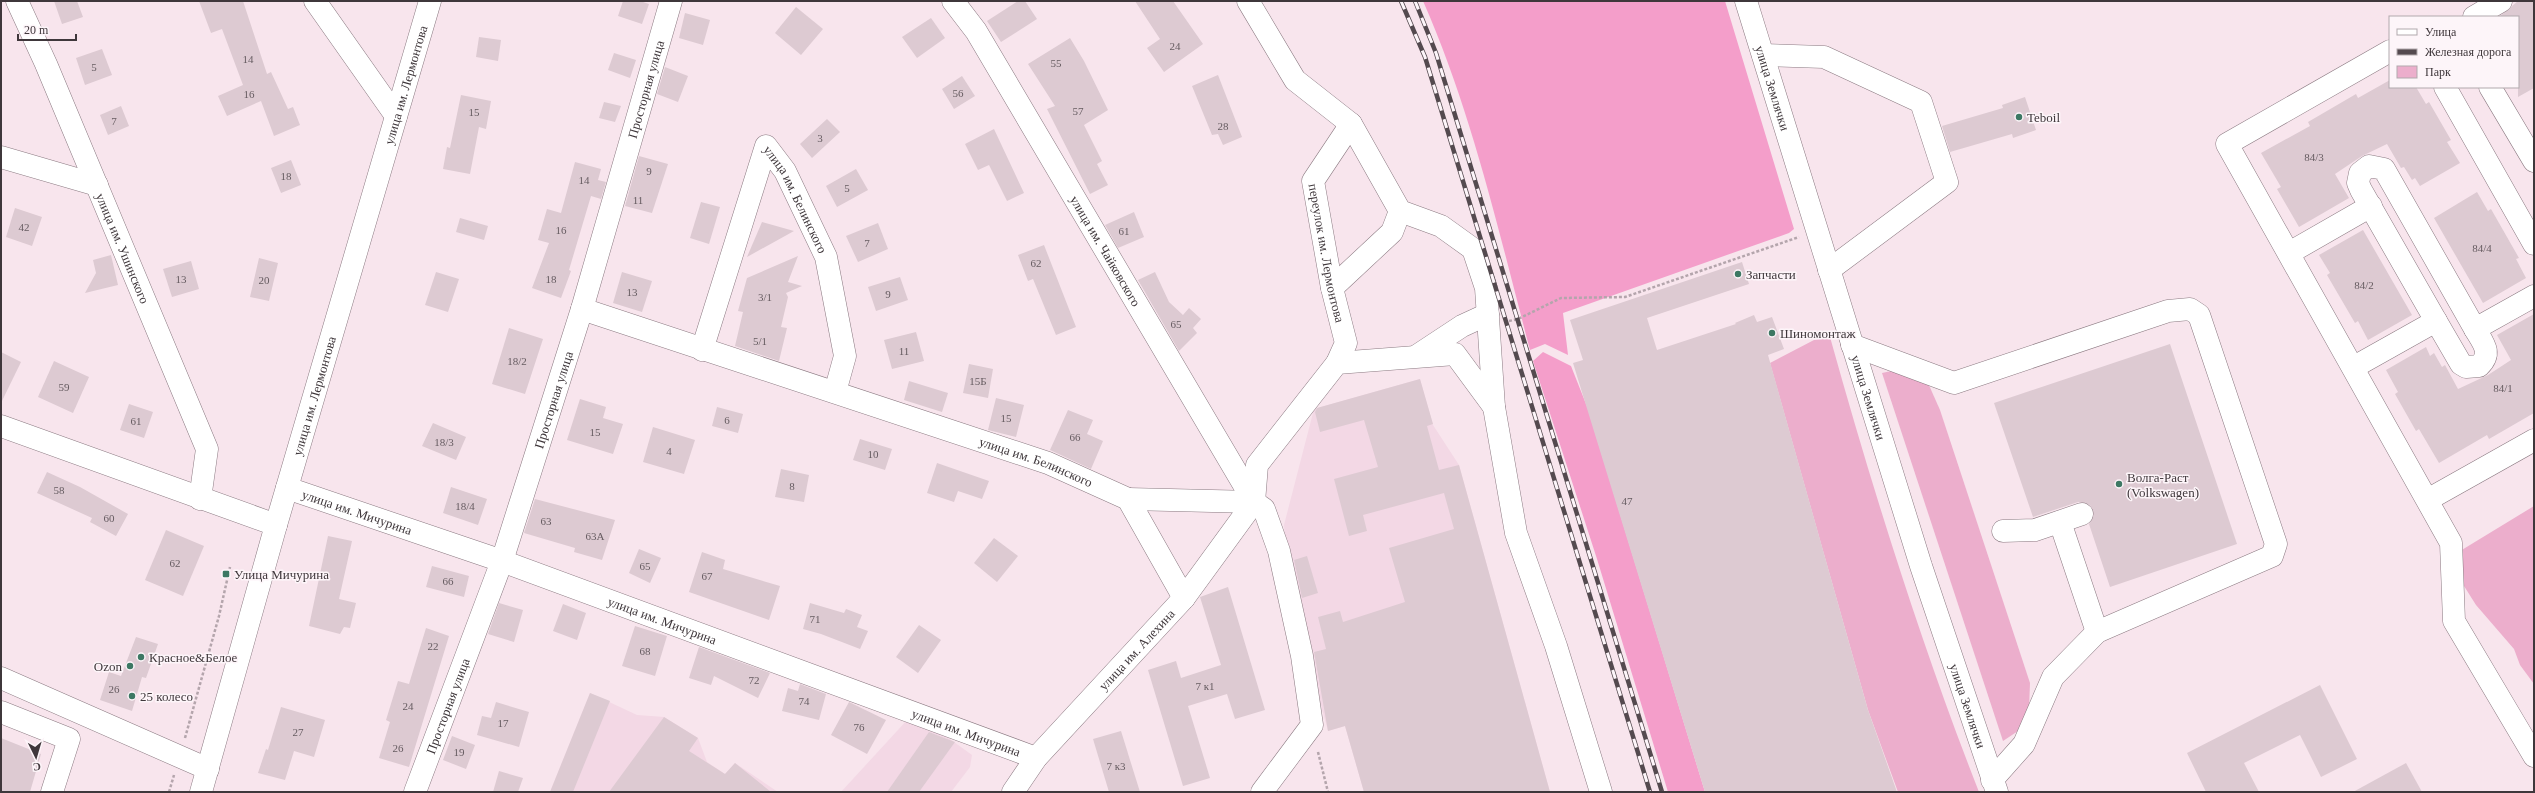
<svg xmlns="http://www.w3.org/2000/svg" width="2535" height="793" font-family="Georgia,serif">
	<style>
		.built { fill: #f3d8e5 }
		.green { fill: #ecaecc }
		.forest { fill: #f49eca }
		.building { fill: #ddcad2 }
		.lines { fill: none; stroke-linecap: round; stroke-linejoin: round }
		.minor-casing { stroke: #8b7a82; stroke-width: 23 }
		.major-casing { stroke: #8b7a82; stroke-width: 23 }
		.highway-casing { stroke: #8b7a82; stroke-width: 23 }
		.path { stroke: #b4a5ac; stroke-width: 2.5; stroke-dasharray: 3 2; stroke-linecap: butt }
		.minor { stroke: #fff; stroke-width: 22 }
		.major { stroke: #fff; stroke-width: 22 }
		.highway { stroke: #fff; stroke-width: 22 }
		.rail-casing { stroke: #544a4f; stroke-width: 4.5 }
		.rail { stroke: #fdf5f9; stroke-width: 3; stroke-dasharray: 9; stroke-linecap: butt }
		.poi-dot { fill: #3c7863; stroke: #fdf5f9; stroke-width: 1.5 }
		.labels { text-anchor: middle; dominant-baseline: central; stroke-width: 3; stroke-linejoin: round; paint-order: stroke }
		.number-label { font-size: 11px; fill: #665c61 }
		.street-label { font-size: 13px; fill: #3f373b; stroke: #fdf5f9 }
		.poi-label { font-size: 13px; fill: #3f373b; stroke: #fdf5f9; text-anchor: start }
	</style>
	<rect width="100%" height="100%" fill="#f8e5ed"/>
	<g class="built">
		<polygon points="1420,379 1433,425 1459,465 1550,792 1364,792 1345,726 1328,731 1307,654 1287,562 1284,525 1314,409"/>
		<polygon points="590,693 637,715 664,717 698,738 707,762 725,774 735,763 778,792 550,792"/>
		<polygon points="909,718 933,727 972,755 970,767 951,792 841,792"/>
	</g>
	<g class="green">
		<path d="M1830 337C1873 491 1921 644 1979 792H1898L1868 710 1770 363 1814 340Z"/>
		<polygon points="1896,370 1928,383 1940,410 2030,683 2029,709 2018,731 2003,741 1882,373"/>
		<polygon points="2534,506 2534,684 2520,665 2514,649 2476,605 2447,559"/>
	</g>
	<g class="forest">
		<path d="M1423 1H1725L1794 229 1789 233 1563 313 1568 355 1545 344 1530 350C1499 233 1472 112 1423 1Z"/>
		<polygon points="1543,352 1571,366 1588,409 1705,792 1668,792 1597,559 1533,361"/>
	</g>
	<g class="building">
		<polygon points="54,1 77,1 83,17 62,24"/>
		<polygon points="199,1 243,1 267,74 271,72 288,109 293,107 300,125 274,136 261,101 227,116 218,96 243,85 222,29 211,33"/>
		<polygon points="623,1 640,1 649,4 642,24 618,16"/>
		<polygon points="1018,1 1025,1 1037,19 1001,42 987,21"/>
		<polygon points="1135,1 1173,1 1203,44 1164,72 1147,48 1160,39"/>
		<polygon points="2518,1 2534,1 2534,88 2518,97 2518,17 2499,17"/>
		<polygon points="796,7 823,29 801,55 775,33"/>
		<polygon points="685,13 710,20 703,45 679,38"/>
		<polygon points="931,18 945,38 917,58 902,37"/>
		<polygon points="479,37 501,40 498,61 476,57"/>
		<polygon points="1070,38 1084,61 1108,110 1084,125 1102,161 1097,164 1108,185 1090,194 1047,109 1055,106 1028,64"/>
		<polygon points="102,49 112,75 85,85 76,58"/>
		<polygon points="614,53 636,60 630,78 608,70"/>
		<polygon points="665,67 688,76 678,102 657,94"/>
		<polygon points="1218,75 1242,137 1223,145 1218,134 1212,135 1192,86"/>
		<polygon points="962,76 975,96 954,109 942,89"/>
		<polygon points="2390,80 2390,87 2416,87 2426,104 2429,102 2451,140 2447,142 2460,163 2420,186 2415,178 2412,180 2404,167 2401,168 2387,144 2362,156 2335,174 2349,198 2299,227 2277,189 2281,187 2261,153 2310,126 2308,122 2356,94 2358,98"/>
		<polygon points="461,95 491,101 486,129 479,127 470,174 443,169 447,147 450,148"/>
		<polygon points="2025,97 2036,130 2013,138 2012,134 1950,152 1942,126 2003,108 2002,105"/>
		<polygon points="604,102 621,106 615,122 599,118"/>
		<polygon points="121,106 129,126 108,135 100,115"/>
		<polygon points="827,119 840,132 812,158 800,144"/>
		<polygon points="994,129 1024,193 1007,201 989,165 978,170 965,144"/>
		<polygon points="639,156 668,164 652,213 625,206"/>
		<polygon points="291,160 301,185 281,193 271,168"/>
		<polygon points="575,162 601,169 598,180 606,182 601,199 591,196 569,270 571,271 561,298 532,288 549,243 538,240 547,209 561,213"/>
		<polygon points="856,169 868,190 837,207 826,186"/>
		<polygon points="2477,192 2488,211 2491,209 2519,258 2516,259 2526,278 2483,303 2434,218"/>
		<polygon points="701,202 720,207 709,244 690,238"/>
		<polygon points="15,208 42,217 32,246 6,237"/>
		<polygon points="1134,212 1144,237 1118,248 1105,225"/>
		<polygon points="460,218 488,226 484,240 456,232"/>
		<polygon points="762,222 794,231 747,257"/>
		<polygon points="878,223 888,249 858,262 846,236"/>
		<polygon points="2363,230 2412,315 2368,340 2358,321 2355,323 2327,275 2330,273 2319,255"/>
		<polygon points="1044,245 1076,327 1056,335 1033,279 1028,281 1018,255"/>
		<polygon points="111,255 118,285 85,293 96,273 93,260"/>
		<polygon points="798,256 788,282 802,286 786,293 788,297 781,327 787,328 779,361 735,346 743,312 738,311 747,278"/>
		<polygon points="259,258 278,263 269,301 250,297"/>
		<polygon points="191,261 199,289 172,297 163,269"/>
		<polygon points="1742,262 1749,284 1647,318 1657,350 1736,324 1735,323 1754,315 1757,322 1772,317 1784,349 1768,355 1868,710 1897,792 1705,792 1573,363 1583,360 1570,320"/>
		<polygon points="436,272 459,279 448,312 425,305"/>
		<polygon points="622,272 652,281 642,312 613,303"/>
		<polygon points="1155,272 1169,302 1183,315 1189,308 1201,319 1193,328 1197,333 1179,351 1138,280"/>
		<polygon points="900,277 908,300 876,311 868,287"/>
		<polygon points="2534,314 2534,413 2489,439 2487,435 2439,463 2419,429 2416,431 2395,394 2398,392 2386,370 2426,347 2430,356 2434,353 2442,367 2445,365 2458,389 2488,375 2511,360 2497,335"/>
		<polygon points="509,328 543,339 525,394 492,384"/>
		<polygon points="916,332 924,361 892,369 884,340"/>
		<polygon points="2170,344 2237,544 2110,587 2089,524 2094,516 2090,505 2078,502 2033,517 1994,403"/>
		<polygon points="1,352 21,362 1,403"/>
		<polygon points="54,361 89,377 73,413 38,397"/>
		<polygon points="969,364 993,369 988,398 963,393"/>
		<polygon points="1420,379 1433,424 1427,426 1439,470 1459,465 1550,792 1364,792 1345,726 1328,731 1314,652 1326,649 1318,617 1340,611 1343,622 1405,602 1389,548 1454,529 1444,493 1363,515 1367,531 1349,536 1334,479 1378,467 1364,420 1320,432 1315,412 1317,408"/>
		<polygon points="909,381 948,393 942,412 904,400"/>
		<polygon points="996,398 1024,405 1016,437 988,430"/>
		<polygon points="580,399 606,407 603,418 623,424 613,454 567,440"/>
		<polygon points="129,404 153,412 144,438 120,430"/>
		<polygon points="717,407 743,414 738,433 712,426"/>
		<polygon points="1068,410 1093,420 1087,434 1103,441 1091,469 1050,450"/>
		<polygon points="433,423 466,437 456,460 422,446"/>
		<polygon points="653,427 695,440 684,474 643,462"/>
		<polygon points="860,439 892,449 885,470 853,460"/>
		<polygon points="937,463 989,481 982,499 958,491 954,502 927,493"/>
		<polygon points="781,469 809,475 804,502 775,497"/>
		<polygon points="47,472 80,487 128,514 116,536 90,522 92,518 37,493"/>
		<polygon points="451,487 487,499 478,525 443,513"/>
		<polygon points="535,499 615,520 602,560 574,552 575,548 524,533"/>
		<polygon points="166,530 204,546 183,596 145,580"/>
		<polygon points="328,536 352,541 339,599 356,603 350,628 344,627 340,634 309,626"/>
		<polygon points="994,538 1018,556 997,582 974,563"/>
		<polygon points="639,549 661,558 650,583 629,573"/>
		<polygon points="702,552 725,560 723,569 780,586 769,620 689,592"/>
		<polygon points="1307,556 1318,593 1302,598 1294,560"/>
		<polygon points="432,566 469,576 464,597 426,587"/>
		<polygon points="1228,587 1265,710 1235,719 1227,694 1188,706 1210,778 1183,786 1148,670 1176,661 1181,678 1221,665 1200,597"/>
		<polygon points="499,603 523,610 514,642 488,634"/>
		<polygon points="810,603 844,613 846,609 862,615 857,627 868,631 860,649 821,634 803,629"/>
		<polygon points="563,604 586,613 577,640 553,631"/>
		<polygon points="919,625 941,640 918,673 896,657"/>
		<polygon points="635,626 667,636 655,676 622,666"/>
		<polygon points="426,628 449,636 409,767 379,758 390,722 386,720 398,681 409,684"/>
		<polygon points="136,637 158,644 146,678 142,677 132,711 100,700 109,672 121,676"/>
		<polygon points="699,647 770,673 758,698 714,676 711,685 689,678"/>
		<polygon points="800,684 826,694 819,720 782,711 788,688 798,691"/>
		<polygon points="2320,685 2357,759 2321,777 2300,735 2244,763 2259,792 2206,792 2187,753"/>
		<polygon points="590,693 610,701 573,792 550,792"/>
		<polygon points="496,702 529,712 519,747 477,735 482,716 491,718"/>
		<polygon points="849,702 886,720 867,754 831,735"/>
		<polygon points="281,707 325,720 314,757 294,751 285,780 258,773 266,749 268,750"/>
		<polygon points="664,717 698,738 689,751 725,774 735,763 771,792 609,792"/>
		<polygon points="1121,731 1140,792 1109,792 1093,739"/>
		<polygon points="929,732 955,742 919,792 887,792"/>
		<polygon points="452,736 475,745 466,769 443,760"/>
		<polygon points="1,738 41,754 30,792 1,792"/>
		<polygon points="2406,763 2422,792 2353,792"/>
		<polygon points="499,771 523,778 518,792 493,792"/>
	</g>
	<g class="lines">
		<defs>
			<g id="minor">
				<path id="s1" d="M17 1 46 64 207 449 200 499"/>
				<polyline points="315,1 396,116"/>
				<path id="s2" d="M953 1 976 31 1254 502"/>
				<path id="s3" d="M1248 1 1295 80 1351 124 1313 181 1332 288 1346 343 1337 363"/>
				<polyline points="2474,17 2501,1"/>
				<polyline points="2390,51 2227,144 2451,543 2454,621 2534,756"/>
				<polyline points="1763,55 1824,57 1921,102 1947,182 1829,270"/>
				<polyline points="2445,87 2534,244"/>
				<polyline points="2490,87 2534,161"/>
				<polyline points="1351,124 1400,211 1441,226 1473,249 1486,288 1494,407 1516,533 1556,646 1601,792"/>
				<polyline points="1,157 97,185"/>
				<polyline points="2289,253 2371,206"/>
				<polyline points="1332,288 1392,232 1400,211"/>
				<path id="s4" d="M582 309 1048 463 1128 499 1184 598"/>
				<path d="M2436 321 2461 364 2466 367 2479 366C2493 353 2483 343 2475 329"/>
				<polyline points="1852,345 1954,383 2168,311 2190,309 2199,315 2276,544 2272,556 2097,632 2053,677 2024,744 1992,780"/>
				<path id="s5" d="M702 350 766 146 785 171 826 257 845 356 835 392"/>
				<polyline points="1418,355 1462,326 1488,314"/>
				<polyline points="2354,367 2436,321 2361,190 2358,183 2360,173 2369,166 2384,169 2475,329 2534,296"/>
				<polyline points="1,426 276,525"/>
				<path id="s6" d="M287 488 502 561 1036 758"/>
				<polyline points="1128,499 1254,502 1264,509 1279,551 1302,656 1312,725 1262,792"/>
				<polyline points="2429,499 2534,440"/>
				<polyline points="1254,502 1257,465 1337,363 1455,354 1494,407"/>
				<polyline points="2060,522 2097,632"/>
				<polyline points="2003,531 2035,530 2082,514"/>
				<polyline points="1,678 208,769"/>
				<polyline points="1,712 69,739 52,792"/>
				<path id="s7" d="M415 792 502 561 582 309 671 1"/>
				<path id="s8" d="M1013 792 1036 758 1184 598 1254 502"/>
			</g>
			<g id="major">
				<path id="s9" d="M1746 1 1921 566 1997 792"/>
			</g>
			<g id="highway">
				<path id="s10" d="M201 792 276 525 430 1"/>
			</g>
		</defs>
		<use href="#minor" class="minor-casing"/>
		<use href="#major" class="major-casing"/>
		<use href="#highway" class="highway-casing"/>
		<g class="path">
			<polyline points="1509,321 1518,319 1561,298 1625,297 1799,237"/>
			<polyline points="185,738 219,616 230,567"/>
			<polyline points="1318,752 1328,792"/>
			<polyline points="169,792 174,775"/>
		</g>
		<use href="#minor" class="minor"/>
		<use href="#major" class="major"/>
		<use href="#highway" class="highway"/>
		<defs>
			<g id="rail">
				<polyline points="1401,1 1425,57 1650,792"/>
				<polyline points="1415,1 1436,53 1662,792"/>
			</g>
		</defs>
		<use href="#rail" class="rail-casing"/>
		<use href="#rail" class="rail"/>
	</g>
	<g class="poi-dot">
		<circle cx="2019" cy="117" r="4"/>
		<circle cx="1738" cy="274" r="4"/>
		<circle cx="1772" cy="333" r="4"/>
		<circle cx="2119" cy="484" r="4"/>
		<rect x="222" y="570" width="8" height="8" rx="2"/>
		<circle cx="141" cy="657" r="4"/>
		<circle cx="130" cy="666" r="4"/>
		<circle cx="132" cy="696" r="4"/>
	</g>
	<g class="labels">
		<g class="number-label">
			<text x="1175" y="46">24</text>
			<text x="248" y="59">14</text>
			<text x="1056" y="63">55</text>
			<text x="94" y="67">5</text>
			<text x="958" y="93">56</text>
			<text x="249" y="94">16</text>
			<text x="1078" y="111">57</text>
			<text x="474" y="112">15</text>
			<text x="114" y="121">7</text>
			<text x="1223" y="126">28</text>
			<text x="820" y="138">3</text>
			<text x="2314" y="157">84/3</text>
			<text x="649" y="171">9</text>
			<text x="286" y="176">18</text>
			<text x="584" y="180">14</text>
			<text x="847" y="188">5</text>
			<text x="638" y="200">11</text>
			<text x="24" y="227">42</text>
			<text x="561" y="230">16</text>
			<text x="1124" y="231">61</text>
			<text x="867" y="243">7</text>
			<text x="2482" y="248">84/4</text>
			<text x="1036" y="263">62</text>
			<text x="181" y="279">13</text>
			<text x="551" y="279">18</text>
			<text x="264" y="280">20</text>
			<text x="2364" y="285">84/2</text>
			<text x="632" y="292">13</text>
			<text x="888" y="294">9</text>
			<text x="765" y="297">3/1</text>
			<text x="1176" y="324">65</text>
			<text x="760" y="341">5/1</text>
			<text x="904" y="351">11</text>
			<text x="517" y="361">18/2</text>
			<text x="978" y="381">15Б</text>
			<text x="64" y="387">59</text>
			<text x="2503" y="388">84/1</text>
			<text x="1006" y="418">15</text>
			<text x="727" y="420">6</text>
			<text x="136" y="421">61</text>
			<text x="595" y="432">15</text>
			<text x="1075" y="437">66</text>
			<text x="444" y="442">18/3</text>
			<text x="669" y="451">4</text>
			<text x="873" y="454">10</text>
			<text x="792" y="486">8</text>
			<text x="59" y="490">58</text>
			<text x="1627" y="501">47</text>
			<text x="465" y="506">18/4</text>
			<text x="109" y="518">60</text>
			<text x="546" y="521">63</text>
			<text x="595" y="536">63А</text>
			<text x="175" y="563">62</text>
			<text x="645" y="566">65</text>
			<text x="707" y="576">67</text>
			<text x="448" y="581">66</text>
			<text x="815" y="619">71</text>
			<text x="433" y="646">22</text>
			<text x="645" y="651">68</text>
			<text x="754" y="680">72</text>
			<text x="1205" y="686">7 к1</text>
			<text x="114" y="689">26</text>
			<text x="804" y="701">74</text>
			<text x="408" y="706">24</text>
			<text x="503" y="723">17</text>
			<text x="859" y="727">76</text>
			<text x="298" y="732">27</text>
			<text x="398" y="748">26</text>
			<text x="459" y="752">19</text>
			<text x="1116" y="766">7 к3</text>
		</g>
		<g class="street-label">
			<text stroke="none"><textPath href="#s10" startOffset="736">улица им. Лермонтова</textPath></text>
			<text stroke="none"><textPath href="#s9" startOffset="91">улица Землячки</textPath></text>
			<text stroke="none"><textPath href="#s7" startOffset="740">Просторная улица</textPath></text>
			<text stroke="none"><textPath href="#s5" startOffset="275">улица им. Белинского</textPath></text>
			<text stroke="none"><textPath href="#s1" startOffset="269">улица им. Ушинского</textPath></text>
			<text stroke="none"><textPath href="#s2" startOffset="293">улица им. Чайковского</textPath></text>
			<text stroke="none"><textPath href="#s3" startOffset="305">переулок им. Лермонтова</textPath></text>
			<text stroke="none"><textPath href="#s10" startOffset="412">улица им. Лермонтова</textPath></text>
			<text stroke="none"><textPath href="#s9" startOffset="415">улица Землячки</textPath></text>
			<text stroke="none"><textPath href="#s7" startOffset="416">Просторная улица</textPath></text>
			<text stroke="none"><textPath href="#s4" startOffset="479">улица им. Белинского</textPath></text>
			<text stroke="none"><textPath href="#s6" startOffset="74">улица им. Мичурина</textPath></text>
			<text stroke="none"><textPath href="#s6" startOffset="398">улица им. Мичурина</textPath></text>
			<text stroke="none"><textPath href="#s8" startOffset="189">улица им. Алехина</textPath></text>
			<text stroke="none"><textPath href="#s7" startOffset="92">Просторная улица</textPath></text>
			<text stroke="none"><textPath href="#s9" startOffset="739">улица Землячки</textPath></text>
			<text stroke="none"><textPath href="#s6" startOffset="722">улица им. Мичурина</textPath></text>
		</g>
		<g class="poi-label">
			<text x="2027" y="117">Teboil</text>
			<text x="1746" y="274">Запчасти</text>
			<text x="1780" y="333">Шиномонтаж</text>
			<text x="2127" y="477">Волга-Раст<tspan x="2127" dy="15">(Volkswagen)</tspan></text>
			<text x="234" y="574">Улица Мичурина</text>
			<text x="149" y="657">Красное&amp;Белое</text>
			<text x="122" y="666" text-anchor="end">Ozon</text>
			<text x="140" y="696">25 колесо</text>
		</g>
	</g>
	<rect width="2535" height="793" fill="none" stroke="#3f373b" stroke-width="4"/>
	<rect x="2389" y="16" width="130" height="72" fill="#fdf5f9" stroke="#b1a9ad"/>
	<rect x="2397" y="29" width="20" height="6" fill="#ffffff" stroke="#b1a9ad"/>
	<text x="2425" y="36" font-size="12" fill="#3f373b">Улица</text>
	<rect x="2397" y="49" width="20" height="6" fill="#544a4f" stroke="#b1a9ad"/>
	<text x="2425" y="56" font-size="12" fill="#3f373b">Железная дорога</text>
	<rect x="2397" y="66" width="20" height="12" fill="#ecaecc" stroke="#b1a9ad"/>
	<text x="2425" y="76" font-size="12" fill="#3f373b">Парк</text>
	<g transform="translate(36 757) rotate(175)" stroke="#fdf5f9" stroke-width="3" paint-order="stroke">
	<path d="M0-3L7 15L0 10L-7 15Z" fill="#3f373b"/>
	<text y="-6" font-size="11" font-weight="bold" text-anchor="middle" fill="#3f373b">С</text>
	</g>
	<path d="M18 34v6h58v-6" fill="none" stroke="#3f373b" stroke-width="2"/>
	<text x="24" y="34" font-size="12" fill="#3f373b" stroke="#fdf5f9" stroke-width="3" paint-order="stroke">20 m</text>
</svg>
